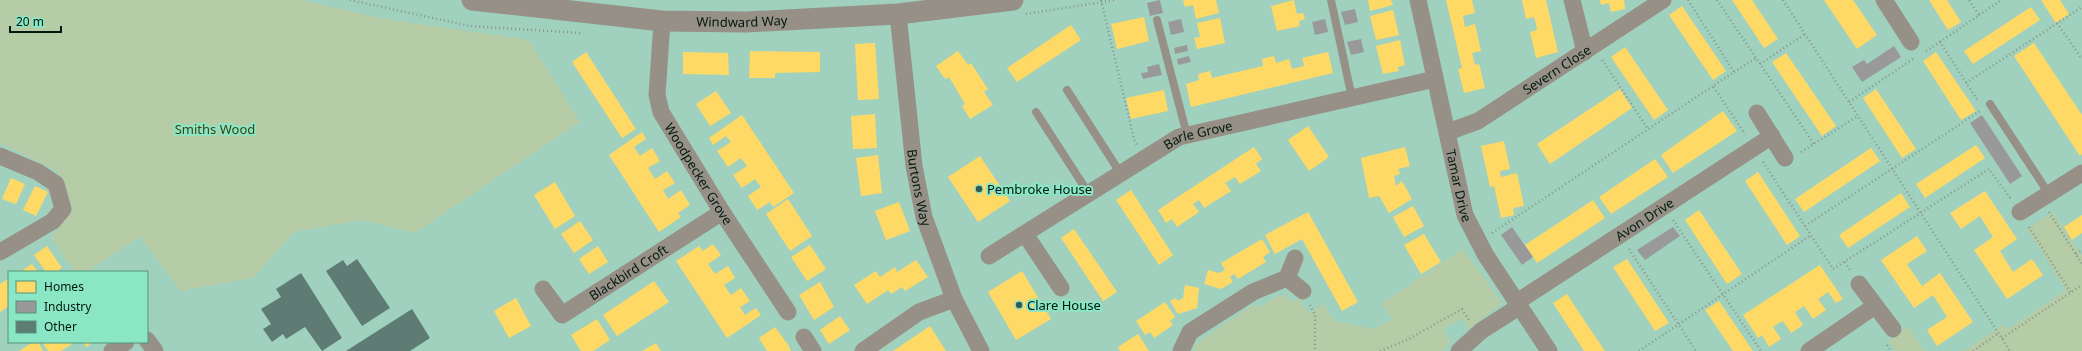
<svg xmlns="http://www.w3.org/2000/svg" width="2082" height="351" font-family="'Noto Sans',sans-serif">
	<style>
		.green { fill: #b5cca7 }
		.homes { fill: #ffd966 }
		.industry { fill: #999 }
		.building { fill: #5e7c74 }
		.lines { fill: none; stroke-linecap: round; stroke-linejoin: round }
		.path { stroke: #88968a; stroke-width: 2.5; stroke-dasharray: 1 3; stroke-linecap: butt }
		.service { stroke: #969086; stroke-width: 8 }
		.minor { stroke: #969086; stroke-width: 17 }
		.tertiary { stroke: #969086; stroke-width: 21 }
		.poi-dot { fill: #38594d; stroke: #8be6c5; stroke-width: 1.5 }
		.labels { text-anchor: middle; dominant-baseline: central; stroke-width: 4; stroke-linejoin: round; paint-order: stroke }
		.street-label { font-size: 13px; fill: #001910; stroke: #8be6c5 }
		.park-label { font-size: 13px; fill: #414110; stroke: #8be6c5 }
		.poi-label { font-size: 13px; fill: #001910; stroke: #8be6c5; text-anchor: start }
	</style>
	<rect width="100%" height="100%" fill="#a0d1bf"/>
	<g class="green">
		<polygon points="0,0 301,0 385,19 529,40 580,122 415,233 363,220 294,232 253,278 181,291 140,237 87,272 74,272 51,237 67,218 70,196 57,171 0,143"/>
		<polygon points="2053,212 2082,256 2082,351 1964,351 2002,325 2008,329 2066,290 2027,229"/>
		<polygon points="1463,249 1502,303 1469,329 1461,318 1443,329 1450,342 1442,351 1194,351 1196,344 1254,304 1257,309 1278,295 1280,298 1286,294 1290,302 1299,298 1308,314 1324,304 1334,321 1374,329 1392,319 1382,303"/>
		<polygon points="1909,326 1924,351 1895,351 1888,341"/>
	</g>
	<g class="homes">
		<polygon points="1183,0 1216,0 1219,13 1196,19 1193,5 1185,7"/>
		<polygon points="1294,0 1297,14 1303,13 1305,19 1299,21 1300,26 1277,31 1271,6"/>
		<polygon points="1368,0 1391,0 1393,5 1370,11"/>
		<polygon points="1446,0 1472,0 1475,13 1463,16 1465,27 1475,24 1481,51 1472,53 1475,65 1479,64 1485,88 1464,93 1458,69 1462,68"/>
		<polygon points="1522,0 1546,0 1558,52 1536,58 1530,32 1537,30 1536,24 1534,17 1526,19"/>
		<polygon points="1600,0 1624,0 1625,9 1611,12 1609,3 1601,5"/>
		<polygon points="1732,0 1752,0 1778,39 1764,48"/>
		<polygon points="1824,0 1853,0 1877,35 1857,49"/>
		<polygon points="1929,0 1947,0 1961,22 1948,30"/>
		<polygon points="2041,0 2060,0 2069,14 2056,23"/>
		<polygon points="1682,6 1726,71 1713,80 1669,15"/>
		<polygon points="2031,7 2040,20 1973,64 1964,51"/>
		<polygon points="1393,10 1399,35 1376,40 1370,16"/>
		<polygon points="1144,17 1149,41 1117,49 1111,24"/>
		<polygon points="1220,18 1225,43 1197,49 1194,38 1200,37 1197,23"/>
		<polygon points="1071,25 1081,40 1017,82 1007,68"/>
		<polygon points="1400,40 1405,65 1398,67 1399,71 1383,74 1376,46"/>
		<polygon points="875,43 879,99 858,100 855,44"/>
		<polygon points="2034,43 2082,115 2082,154 2080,156 2014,56"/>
		<polygon points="1625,47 1668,110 1654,120 1611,57"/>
		<polygon points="750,51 820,52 820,72 775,73 775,78 749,78"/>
		<polygon points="958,51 968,65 971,63 988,89 984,92 993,105 970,119 962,106 965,104 949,77 945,79 936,66"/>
		<polygon points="586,52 636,129 622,138 572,62"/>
		<polygon points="683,52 728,53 729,75 683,74"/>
		<polygon points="1328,52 1333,73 1191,107 1186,84 1199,80 1198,74 1210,71 1212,78 1263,66 1262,59 1274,56 1276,63 1289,59 1292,69 1304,66 1302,58"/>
		<polygon points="1936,52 1976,111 1961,120 1923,61"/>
		<polygon points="1786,53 1836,126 1822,136 1772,62"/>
		<polygon points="1620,89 1632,108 1550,164 1537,144"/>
		<polygon points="1876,89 1916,149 1902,158 1863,98"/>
		<polygon points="1164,90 1168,111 1131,119 1126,98"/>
		<polygon points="716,91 731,113 710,126 696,104"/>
		<polygon points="1723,111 1737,131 1673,173 1661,155"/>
		<polygon points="875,114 877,148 853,149 851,116"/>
		<polygon points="742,115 794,193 773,207 770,202 757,210 748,196 761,187 755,179 742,188 733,175 747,166 741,158 728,167 717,151 731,142 726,136 713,145 709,138"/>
		<polygon points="1308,126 1329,157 1309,171 1288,140"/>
		<polygon points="642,132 646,139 634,147 640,156 652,148 660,161 648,168 655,179 667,171 675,183 663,190 668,199 681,190 690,205 678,213 681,217 659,232 609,155"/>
		<polygon points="1504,141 1510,169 1500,171 1501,177 1517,173 1524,206 1513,208 1514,215 1501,218 1494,186 1490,187 1481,146"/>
		<polygon points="1976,145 1985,158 1925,198 1916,184"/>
		<polygon points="1254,147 1262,159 1256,164 1261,171 1240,184 1235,177 1225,183 1231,191 1204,208 1199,200 1193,204 1199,212 1177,227 1172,219 1166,223 1158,210"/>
		<polygon points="1405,147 1410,166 1398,169 1400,174 1394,176 1396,186 1402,181 1412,199 1389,213 1379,196 1369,198 1361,158"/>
		<polygon points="1871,148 1880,161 1804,212 1795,199"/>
		<polygon points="878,155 882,193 861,196 856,158"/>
		<polygon points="980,156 1010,201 978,222 948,177"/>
		<polygon points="1655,159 1668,177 1611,214 1599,197"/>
		<polygon points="1758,172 1800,236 1787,245 1745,181"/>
		<polygon points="11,178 25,184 16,204 2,199"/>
		<polygon points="555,182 575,216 555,229 534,195"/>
		<polygon points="35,186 48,192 36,216 23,210"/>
		<polygon points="1131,190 1173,255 1159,265 1116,200"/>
		<polygon points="1985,191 2017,239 2000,251 2013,272 2032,259 2043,275 2007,299 1974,250 1993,237 1980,216 1961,229 1950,213"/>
		<polygon points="1901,193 1910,207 1848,248 1839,235"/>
		<polygon points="788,199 812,236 790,251 766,214"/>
		<polygon points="1593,200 1605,218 1537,263 1525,245"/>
		<polygon points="899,202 910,231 886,240 875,211"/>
		<polygon points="1413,206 1424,226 1404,237 1393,217"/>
		<polygon points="1699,210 1742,274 1727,284 1685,220"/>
		<polygon points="1308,212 1358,302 1342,311 1302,239 1275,254 1265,235"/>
		<polygon points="2082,215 2082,233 2072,240 2064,227"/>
		<polygon points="580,221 593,240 574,253 561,234"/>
		<polygon points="1074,229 1117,292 1103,301 1061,238"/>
		<polygon points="1424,234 1441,262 1421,274 1404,245"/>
		<polygon points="1917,236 1927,251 1907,264 1922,286 1940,273 1973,322 1937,346 1927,330 1947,317 1933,295 1914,308 1881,260"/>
		<polygon points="1262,239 1270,252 1263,257 1266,262 1238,279 1234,274 1230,277 1233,282 1221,289 1204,284 1208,270 1219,273 1225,270 1221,263"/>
		<polygon points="713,244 721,255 708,264 715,274 728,266 735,278 724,285 731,295 741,288 750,301 740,307 745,315 756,308 761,315 727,338 676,261 699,246 703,251"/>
		<polygon points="810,245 826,269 807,281 791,257"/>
		<polygon points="47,246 62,268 55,272 46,272 34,255"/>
		<polygon points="598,246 608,262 589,274 579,259"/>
		<polygon points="1627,259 1669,323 1655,331 1613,267"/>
		<polygon points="916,260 928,277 905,291 902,287 891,294 888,290 867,304 854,285 876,271 880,277 895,267 897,272"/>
		<polygon points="32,264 38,272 20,272"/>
		<polygon points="1820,265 1843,299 1836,303 1828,292 1818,299 1826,310 1813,319 1804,306 1795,312 1803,325 1791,333 1783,321 1777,324 1773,327 1781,339 1769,347 1762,335 1758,338 1743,315"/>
		<polygon points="1022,271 1051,319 1016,340 988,292"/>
		<polygon points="8,279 9,306 0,312 0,284"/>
		<polygon points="654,281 669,302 617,336 603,315"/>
		<polygon points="820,282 834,307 814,320 799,295"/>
		<polygon points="1185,285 1199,288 1197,308 1178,314 1170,301 1176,298 1178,301 1183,298"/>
		<polygon points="1567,294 1578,311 1605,351 1584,351 1553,303"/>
		<polygon points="516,298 531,326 509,338 494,311"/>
		<polygon points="1719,301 1740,332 1753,351 1733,351 1716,326 1705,310"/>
		<polygon points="1165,302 1175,317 1170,321 1173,325 1154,338 1150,332 1145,335 1136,321"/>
		<polygon points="840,316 850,330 829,344 820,330"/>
		<polygon points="597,319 610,340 593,351 581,351 571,335"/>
		<polygon points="930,326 946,351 893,351"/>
		<polygon points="775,327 789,346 791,351 767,351 759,338"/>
		<polygon points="1138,334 1149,351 1120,351 1118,347"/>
		<polygon points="33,342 38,342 43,351 19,351"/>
		<polygon points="42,342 75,342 61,351 48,351"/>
		<polygon points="83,342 93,342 86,347"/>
		<polygon points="656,343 661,351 642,351"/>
	</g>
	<g class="industry">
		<polygon points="1160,0 1163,13 1150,16 1147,3"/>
		<polygon points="1355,9 1358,22 1345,25 1341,12"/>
		<polygon points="1181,19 1184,32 1171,35 1168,22"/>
		<polygon points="1325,19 1328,32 1315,35 1312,22"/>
		<polygon points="1361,39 1364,52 1351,55 1347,42"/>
		<polygon points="1187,45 1188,51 1175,54 1174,48"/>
		<polygon points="1894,46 1901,57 1862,82 1852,67 1864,60 1867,64"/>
		<polygon points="1189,56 1191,62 1178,65 1177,59"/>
		<polygon points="1159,64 1162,75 1143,79 1141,73 1148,72 1147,67"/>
		<polygon points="1982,115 2022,176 2010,184 1970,123"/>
		<polygon points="1512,227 1533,257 1522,265 1501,235"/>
		<polygon points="1673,227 1680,236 1645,260 1637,250"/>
	</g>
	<g class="building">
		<polygon points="357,259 390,308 362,326 326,271 343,260 347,266"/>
		<polygon points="301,273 342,338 322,351 305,327 286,339 283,334 272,342 263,329 271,324 261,309 281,297 276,289"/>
		<polygon points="412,309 430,338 410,351 346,351"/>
	</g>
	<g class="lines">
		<g class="path">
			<polyline points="350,0 470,26 582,33"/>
			<polyline points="1101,0 1134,139 1137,145"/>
			<polyline points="1688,0 1734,72 1713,86 1745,134"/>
			<polyline points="1717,0 1814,144"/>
			<polyline points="1783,0 2010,351"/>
			<polyline points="1026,14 1115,0"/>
			<polyline points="1979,15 2002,0"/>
			<polyline points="2057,23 2082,59"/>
			<polyline points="1940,42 1979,15 1969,0"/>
			<polyline points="1926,51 1940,42 1978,101"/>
			<polyline points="1602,60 1648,129"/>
			<polyline points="1760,64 1805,34"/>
			<polyline points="1734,72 1756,58"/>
			<polyline points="1966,83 2082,7"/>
			<polyline points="1849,102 1913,59"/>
			<polyline points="1801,152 1858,116"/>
			<polyline points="1763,162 1833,269 1989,169 2011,199"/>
			<polyline points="2049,212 2082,264"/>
			<polyline points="1673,220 1761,351"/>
			<polyline points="1805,226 1980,111"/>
			<polyline points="2029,227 2071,293"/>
			<polyline points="1492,233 1713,86"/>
			<polyline points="1629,249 1696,351"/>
			<polyline points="2076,254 2082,250"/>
			<polyline points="1845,262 1850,270"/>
			<polyline points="1310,305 1315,315 1315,351"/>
			<polyline points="2002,338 2082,285"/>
			<polyline points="1887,345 1891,351"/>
			<polyline points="1380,351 1407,340 1462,309 1469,320"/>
			<polyline points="1639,351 1811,235"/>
			<polyline points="1973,351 1999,333"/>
		</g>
		<g class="service">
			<polyline points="1331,0 1352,98"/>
			<polyline points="1157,20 1187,135"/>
			<polyline points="1067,90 1121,174"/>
			<polyline points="1990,104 2049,194"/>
			<polyline points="1036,112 1089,194"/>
		</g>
		<g class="minor">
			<path id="s1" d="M1418 0 1465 215 1485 254 1549 351"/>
			<polyline points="1572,0 1585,52"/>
			<polyline points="1884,0 1911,42"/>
			<path id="s2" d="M898 14 914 166 924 217 954 299 981 351"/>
			<path id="s3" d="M662 21 657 95 661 112 722 212 788 312"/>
			<polyline points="1757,113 1785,158"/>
			<path id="s4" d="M1448 132 1478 121 1663 0"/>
			<polyline points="0,156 38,172 56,184 63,209 53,221 0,252"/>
			<polyline points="2020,212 2082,173"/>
			<polyline points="1025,234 1061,288"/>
			<path id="s5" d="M989 256 1179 137 1435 79"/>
			<polyline points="1295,258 1287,278 1303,291"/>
			<polyline points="1859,284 1893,329"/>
			<path id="s6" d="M543 289 562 315 722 212"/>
			<path id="s7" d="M1517 302 1772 136"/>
			<polyline points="804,337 813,351"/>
			<polyline points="147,340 155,351"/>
			<polyline points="112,351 126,342"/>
			<polyline points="863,351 919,312 954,299"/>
			<polyline points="1181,351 1190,332 1253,292 1287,278"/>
			<polyline points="1459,351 1481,331 1520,306"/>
			<polyline points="1809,351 1875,306"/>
		</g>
		<path class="tertiary" id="s8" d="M472 0 662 21 746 22 898 14 1013 0"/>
	</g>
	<g class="poi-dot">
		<circle cx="979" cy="189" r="4"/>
		<circle cx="1019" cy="305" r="4"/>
	</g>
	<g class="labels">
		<g class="street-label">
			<text stroke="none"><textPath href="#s8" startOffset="271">Windward Way</textPath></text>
			<text stroke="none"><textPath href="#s4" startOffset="126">Severn Close</textPath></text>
			<text stroke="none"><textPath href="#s5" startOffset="243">Barle Grove</textPath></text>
			<text stroke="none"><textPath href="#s3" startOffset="164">Woodpecker Grove</textPath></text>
			<text stroke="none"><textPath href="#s1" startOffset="190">Tamar Drive</textPath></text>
			<text stroke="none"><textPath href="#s2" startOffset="175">Burtons Way</textPath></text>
			<text stroke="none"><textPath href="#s7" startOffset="152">Avon Drive</textPath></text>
			<text stroke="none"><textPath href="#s6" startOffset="111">Blackbird Croft</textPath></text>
		</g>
		<g class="park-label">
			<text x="215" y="129">Smiths Wood</text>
		</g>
		<g class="poi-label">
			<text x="987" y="189">Pembroke House</text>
			<text x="1027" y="305">Clare House</text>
		</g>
	</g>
	<rect x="8" y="271" width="140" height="72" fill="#8be6c5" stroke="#53947d"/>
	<rect x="16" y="281" width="20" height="12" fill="#ffd966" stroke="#53947d"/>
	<text x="44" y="291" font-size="12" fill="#001910">Homes</text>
	<rect x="16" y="301" width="20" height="12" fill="#999999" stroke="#53947d"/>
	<text x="44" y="311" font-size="12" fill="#001910">Industry</text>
	<rect x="16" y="321" width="20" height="12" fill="#5e7c74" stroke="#53947d"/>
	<text x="44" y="331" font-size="12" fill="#001910">Other</text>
	<path d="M10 26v6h51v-6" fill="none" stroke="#001910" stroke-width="2"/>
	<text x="16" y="26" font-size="12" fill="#001910" stroke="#8be6c5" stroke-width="3" paint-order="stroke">20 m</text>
</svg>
